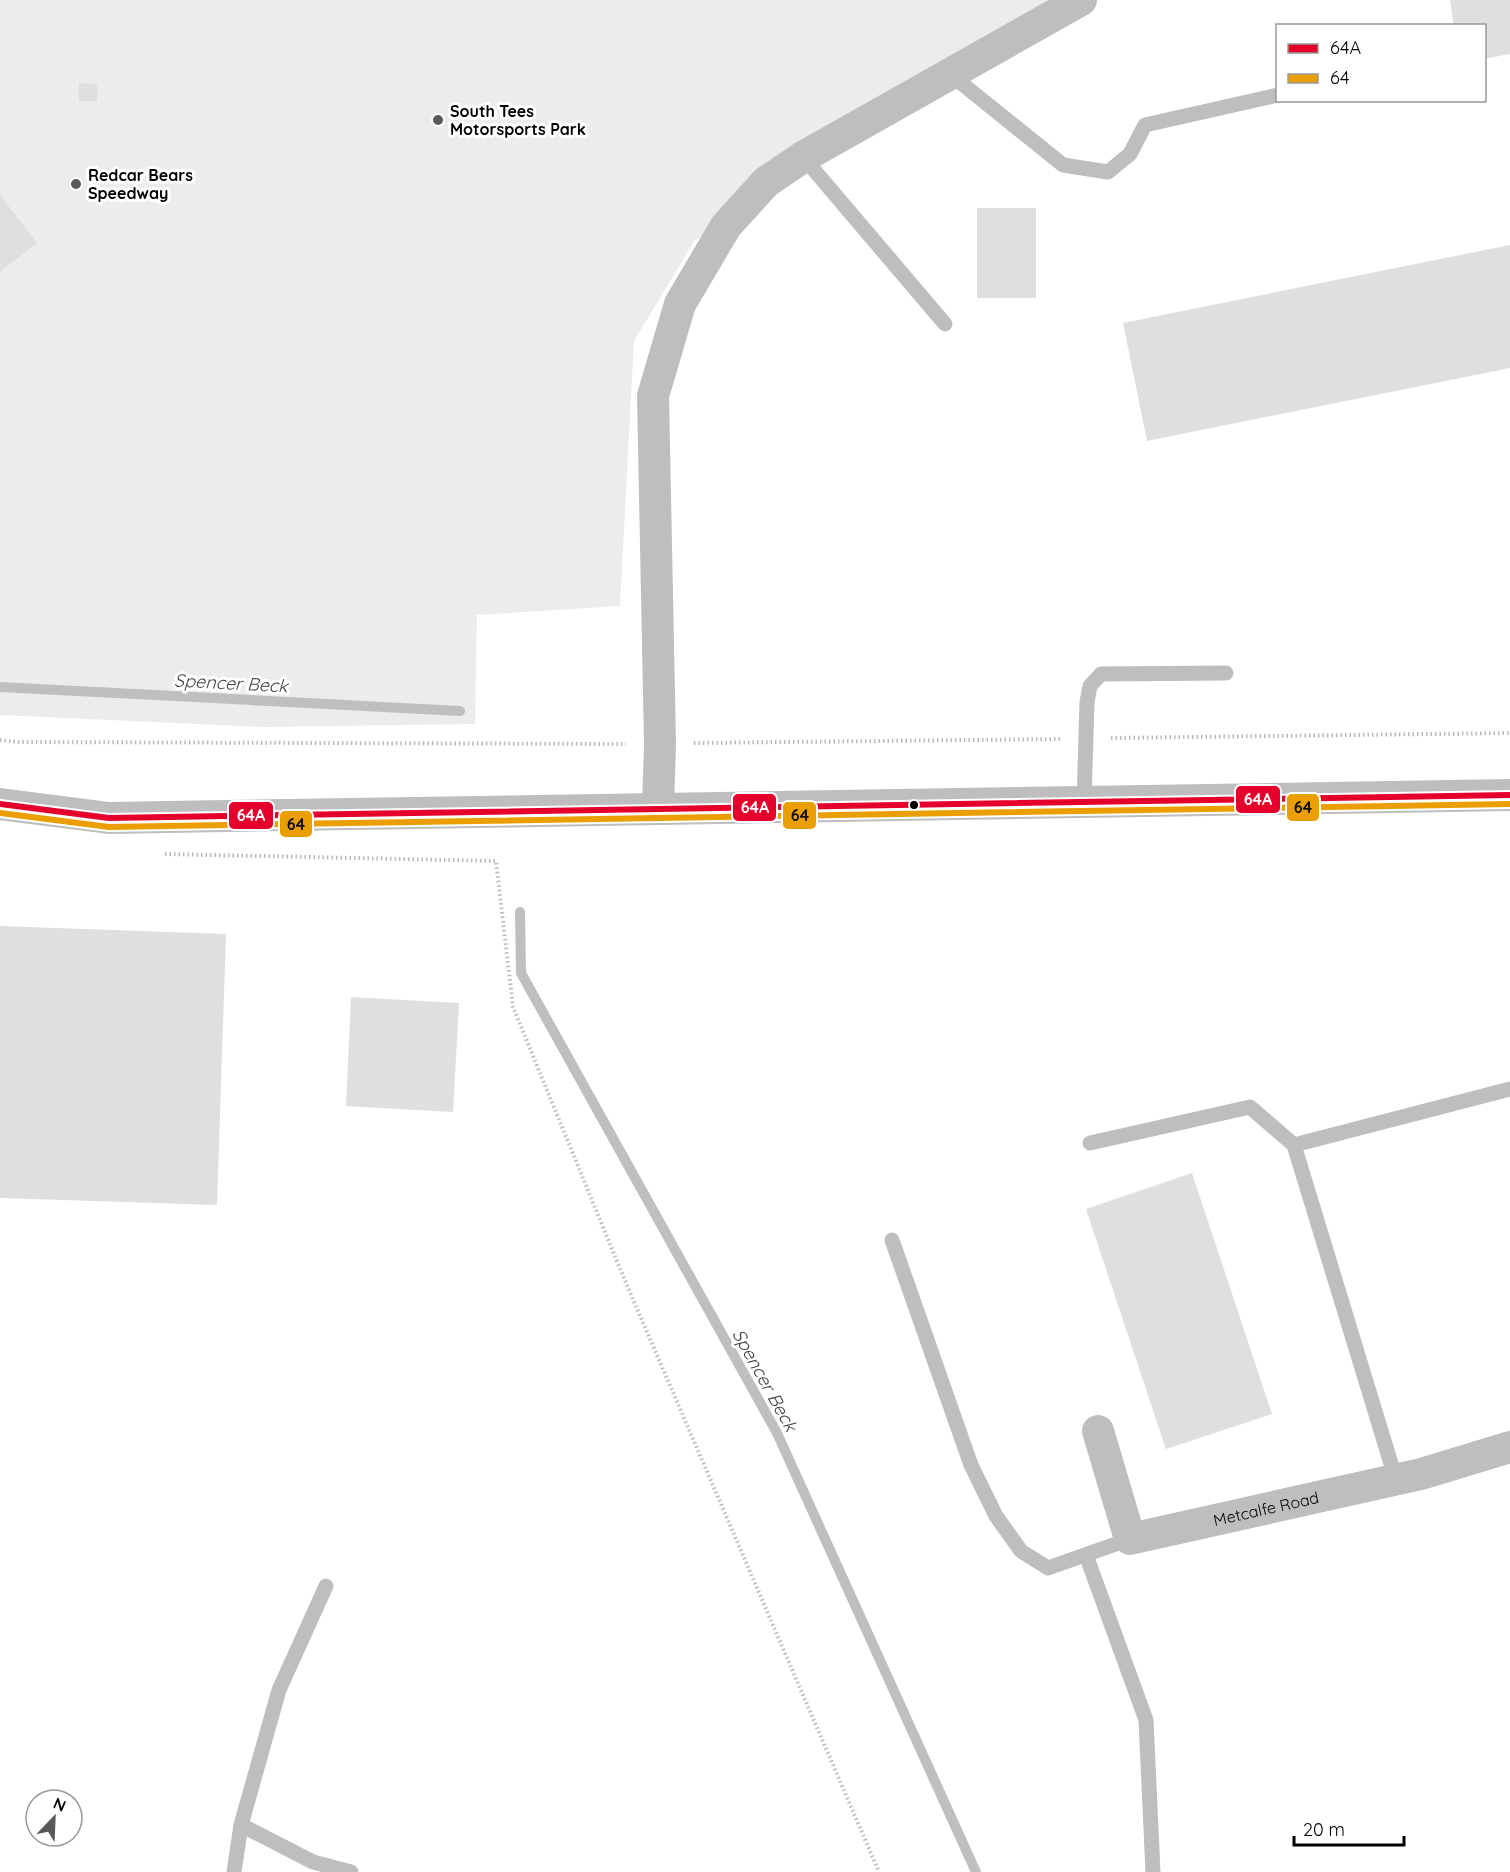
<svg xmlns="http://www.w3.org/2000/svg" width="1510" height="1872" font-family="Quicksand,sans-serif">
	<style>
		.green { fill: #ececec }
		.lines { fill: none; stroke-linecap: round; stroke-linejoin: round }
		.stream { stroke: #bfbfbf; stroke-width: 10 }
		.building { fill: #dfdfdf }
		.path { stroke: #b9b9b9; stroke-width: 4; stroke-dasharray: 1.5 3; stroke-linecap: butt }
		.lane { stroke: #bebebe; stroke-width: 15 }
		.street { stroke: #bebebe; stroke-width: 32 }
		.bus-1-casing { stroke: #fff; stroke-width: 10 }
		.bus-2-casing { stroke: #fff; stroke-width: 10 }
		.bus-1 { stroke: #e4002b; stroke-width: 6 }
		.bus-2 { stroke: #eb9e00; stroke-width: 6 }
		.poi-dot { fill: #595959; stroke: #fff; stroke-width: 2 }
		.bus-dot { fill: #000; stroke: #fff; stroke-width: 2 }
		.labels { text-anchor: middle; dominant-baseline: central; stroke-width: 6; stroke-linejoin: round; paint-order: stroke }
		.poi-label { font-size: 16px; font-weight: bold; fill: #000; stroke: #fff; text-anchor: start }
		.street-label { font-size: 16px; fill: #000; stroke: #fff }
		.water-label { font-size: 18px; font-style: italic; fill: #444; stroke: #fff }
		.line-badge { stroke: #fff; stroke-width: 2 }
		.badge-label { font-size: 16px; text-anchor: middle; font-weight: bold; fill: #fff }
		.pale-badge-label { font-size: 16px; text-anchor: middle; font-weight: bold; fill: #111 }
	</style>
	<rect width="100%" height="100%" fill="#fff"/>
	<polygon class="green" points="0,0 1059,0 695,240 634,341 620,606 477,615 475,724 264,727 0,715"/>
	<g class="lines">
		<g class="stream">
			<polyline points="0,687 460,711"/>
			<polyline points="520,912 521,973 777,1433 976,1872"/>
		</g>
	</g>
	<g class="building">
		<polygon points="1450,0 1510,0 1510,54 1484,59 1484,26 1454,26"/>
		<polygon points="79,83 97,84 97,101 79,101"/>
		<polygon points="0,195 37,243 0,272"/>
		<rect x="977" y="208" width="59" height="90"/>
		<polygon points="1510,245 1510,368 1147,441 1123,323"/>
		<polygon points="0,926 226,934 217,1205 0,1198"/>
		<polygon points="351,997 459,1003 453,1112 346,1106"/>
		<polygon points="1192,1173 1272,1414 1166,1449 1086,1209"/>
	</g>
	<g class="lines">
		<g class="path">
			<polyline points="1111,738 1510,733"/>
			<polyline points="0,740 18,742 626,744"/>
			<polyline points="694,743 1061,739"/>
			<polyline points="165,854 496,861 513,1007 623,1276 879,1872"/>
		</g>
		<g class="lane">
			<polyline points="950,74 1063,165 1108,172 1130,154 1145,125 1278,95"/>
			<polyline points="803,157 945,324"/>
			<polyline points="1084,803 1087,702 1090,686 1101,674 1226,673"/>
			<polyline points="1090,1143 1250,1107 1294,1145"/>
			<polyline points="892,1240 971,1465 996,1516 1021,1551 1048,1568 1130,1539"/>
			<polyline points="1396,1480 1294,1145 1510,1089"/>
			<polyline points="1086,1555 1146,1720 1153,1872"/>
			<polyline points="241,1825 313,1862 351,1872"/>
			<polyline points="234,1872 241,1825 279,1690 326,1586"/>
		</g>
		<g class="street">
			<polyline points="0,804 109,818 1510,795"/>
			<polyline points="658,807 660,744 653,396 680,304 726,226 766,182 803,157 1081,0"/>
			<path id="s1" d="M1098 1431 1130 1539 1421 1474 1510 1447"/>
		</g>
		<defs>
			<polyline id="bus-1" points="0,804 109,818 1510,795"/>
			<polyline id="bus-2" points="0,813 109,827 1510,804"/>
		</defs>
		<use href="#bus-1" class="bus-1-casing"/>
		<use href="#bus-2" class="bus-2-casing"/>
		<use href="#bus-1" class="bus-1"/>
		<use href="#bus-2" class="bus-2"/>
	</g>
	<g class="poi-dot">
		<circle cx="438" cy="120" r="6"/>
		<circle cx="76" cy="184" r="6"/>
	</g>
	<circle class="bus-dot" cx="914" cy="805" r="5"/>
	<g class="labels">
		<g class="poi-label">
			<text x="450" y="111">South Tees<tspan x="450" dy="18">Motorsports Park</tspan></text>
			<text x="88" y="175">Redcar Bears<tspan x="88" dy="18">Speedway</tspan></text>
		</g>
		<g class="street-label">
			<text stroke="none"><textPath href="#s1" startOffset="252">Metcalfe Road</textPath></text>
		</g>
		<g class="water-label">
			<text transform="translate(231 683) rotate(3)">Spencer Beck</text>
			<text transform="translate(765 1380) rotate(61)">Spencer Beck</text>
		</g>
	</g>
	<g class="line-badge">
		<rect x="1235" y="785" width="46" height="29" rx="6" fill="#e4002b"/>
		<rect x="1286" y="793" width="34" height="29" rx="6" fill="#eb9e00"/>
		<rect x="732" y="793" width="45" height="29" rx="6" fill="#e4002b"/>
		<rect x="782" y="801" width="35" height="29" rx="6" fill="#eb9e00"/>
		<rect x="228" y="801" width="46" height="29" rx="6" fill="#e4002b"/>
		<rect x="279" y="810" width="34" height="28" rx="6" fill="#eb9e00"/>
	</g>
	<g class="badge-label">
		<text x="1258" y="805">64A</text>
		<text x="755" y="813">64A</text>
		<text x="251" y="821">64A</text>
	</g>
	<g class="pale-badge-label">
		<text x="1303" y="813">64</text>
		<text x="800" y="821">64</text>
		<text x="296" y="830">64</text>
	</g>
	<rect x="1276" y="24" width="210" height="78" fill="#ffffff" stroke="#999999" stroke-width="1.5"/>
	<rect x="1288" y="44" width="30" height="9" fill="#e4002b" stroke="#999999" stroke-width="1.5"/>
	<text x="1330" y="54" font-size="18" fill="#000000">64A</text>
	<rect x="1288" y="74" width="30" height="9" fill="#eb9e00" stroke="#999999" stroke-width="1.5"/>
	<text x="1330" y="84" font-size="18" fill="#000000">64</text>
	<g transform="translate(54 1818) rotate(23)"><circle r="28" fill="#ffffff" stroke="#999999" stroke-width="1.5"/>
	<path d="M0-4.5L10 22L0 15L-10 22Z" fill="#595959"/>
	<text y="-9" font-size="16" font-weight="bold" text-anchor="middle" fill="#000000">N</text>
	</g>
	<path d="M1294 1836v9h110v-9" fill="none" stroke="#000000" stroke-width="3"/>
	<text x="1303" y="1836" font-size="18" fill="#000000" stroke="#ffffff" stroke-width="4.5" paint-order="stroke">20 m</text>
</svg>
